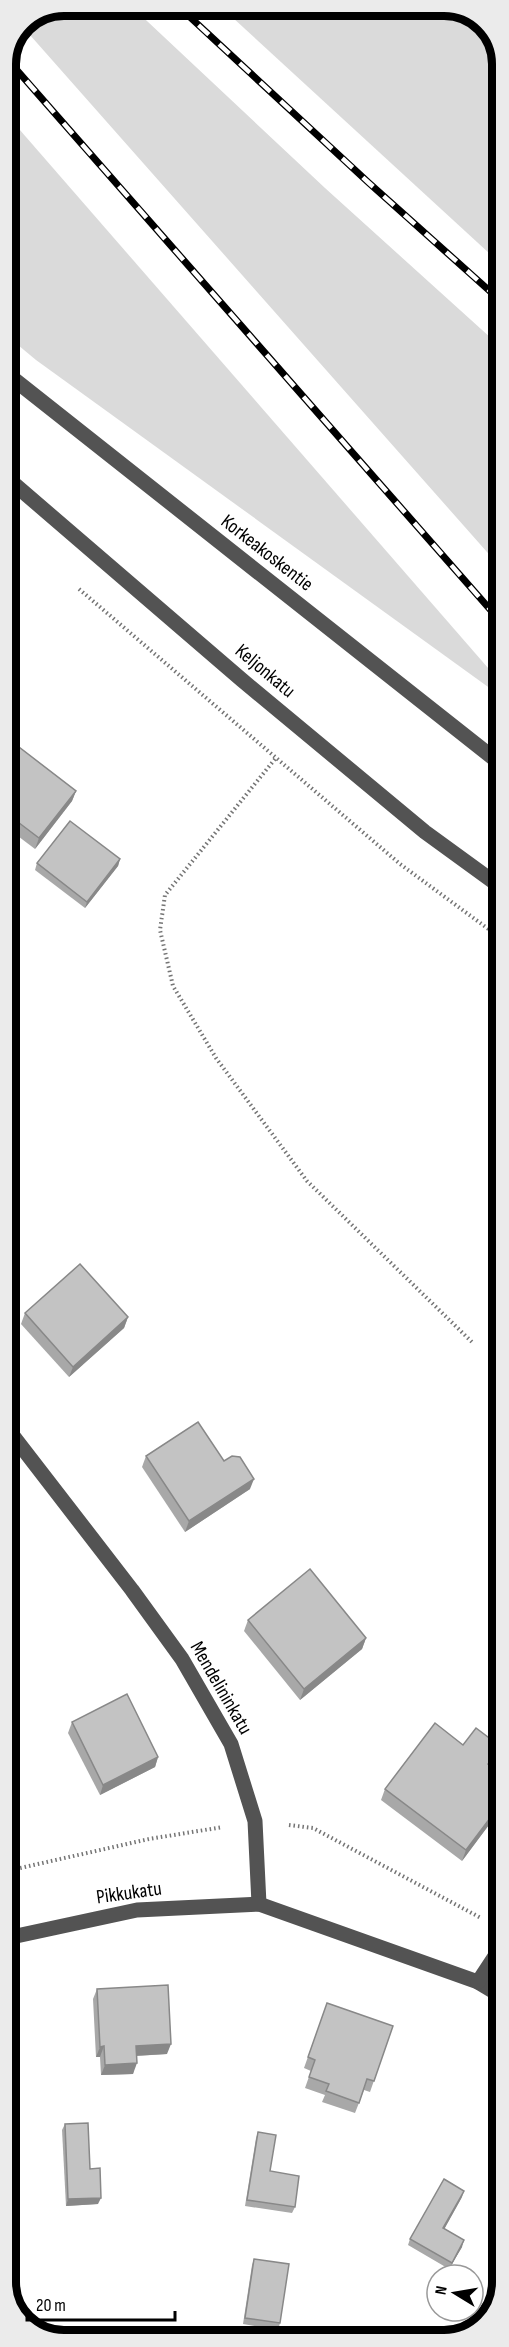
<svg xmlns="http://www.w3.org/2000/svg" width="509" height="2347" font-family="'Sofia Sans Condensed',sans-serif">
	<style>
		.green { fill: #dadada }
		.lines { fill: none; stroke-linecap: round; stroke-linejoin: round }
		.path { stroke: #757575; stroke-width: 4; stroke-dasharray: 1.5 3; stroke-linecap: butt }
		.minor { stroke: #535353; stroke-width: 15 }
		.rail-casing { stroke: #000; stroke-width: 7 }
		.rail { stroke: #fff; stroke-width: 4.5; stroke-dasharray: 14; stroke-linecap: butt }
		.wall { fill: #a8a8a8 }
		.shaded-wall { fill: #888 }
		.building { fill: #c3c3c3; stroke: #888; stroke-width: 1.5 }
		.labels { text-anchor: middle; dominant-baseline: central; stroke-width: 5; stroke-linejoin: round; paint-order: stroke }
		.street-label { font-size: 20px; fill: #000; stroke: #fff }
		.rim { fill: none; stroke: #000; stroke-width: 8 }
	</style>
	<rect width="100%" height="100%" fill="#fff"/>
	<g class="green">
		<polygon points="64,6 131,6 325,188 502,348 502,569 22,26 23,23"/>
		<polygon points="220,6 452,6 486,23 502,53 502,265"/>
		<polygon points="6,114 502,684 502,697 36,360 6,335"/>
	</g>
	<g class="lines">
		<g class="path">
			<polyline points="79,589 400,864 502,939"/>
			<polyline points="275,759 165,895 160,930 173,986 216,1058 307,1181 474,1344"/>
			<polyline points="289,1825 313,1828 481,1918"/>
			<polyline points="7,1871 149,1839 223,1827"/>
		</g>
		<g class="minor">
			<polyline points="6,373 502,765"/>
			<polyline points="6,477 242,680 425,832 502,888"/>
			<polyline points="498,1367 503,1374"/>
			<polyline points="7,1428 132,1590 182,1659 231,1744 255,1821 259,1904"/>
			<polyline points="7,1938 137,1910 259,1904 478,1982 503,1997"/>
			<polyline points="478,1982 503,1944"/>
		</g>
		<defs>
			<g id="rail">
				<polyline points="178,6 369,183 502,302"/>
				<polyline points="8,60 502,623"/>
			</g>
		</defs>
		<use href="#rail" class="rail-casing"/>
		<use href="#rail" class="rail"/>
	</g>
	<g class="wall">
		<polygon points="6,737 76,791 72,801 35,849 6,827"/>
		<polygon points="120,859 118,866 85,908 35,870 37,863"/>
		<polygon points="25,1313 128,1317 124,1328 69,1377 21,1324"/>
		<polygon points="146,1456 224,1461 250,1489 185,1532 142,1467"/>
		<polygon points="248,1620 366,1638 362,1649 300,1700 244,1631"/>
		<polygon points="72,1722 158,1757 155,1767 100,1795 68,1733"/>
		<polygon points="463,1745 501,1747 497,1758 491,1766 503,1774 503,1806 462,1861 381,1800 385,1789"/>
		<polygon points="97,1989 167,2054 136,2056 133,2074 101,2075 100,2057 96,2057 93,1999"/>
		<polygon points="327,2003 393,2026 370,2092 364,2090 355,2113 322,2102 325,2095 305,2088 311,2071 304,2068"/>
		<polygon points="65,2124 90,2169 98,2204 66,2206 62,2130"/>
		<polygon points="258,2132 270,2171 295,2207 292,2213 245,2206 256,2138"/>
		<polygon points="462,2197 444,2229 462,2247 449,2269 408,2245 410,2239"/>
		<polygon points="254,2259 280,2323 278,2330 243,2324 252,2265"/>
	</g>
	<g class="shaded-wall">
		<polygon points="76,791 72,801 35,849 39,838"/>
		<polygon points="120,859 118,866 85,908 87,902"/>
		<polygon points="128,1317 124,1328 69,1377 73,1367"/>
		<polygon points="254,1479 250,1489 185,1532 189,1521"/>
		<polygon points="366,1638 362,1649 300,1700 304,1689"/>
		<polygon points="501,1747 497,1758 484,1774 488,1764"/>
		<polygon points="158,1757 155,1767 100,1795 103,1785"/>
		<polygon points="503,1801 503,1806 462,1861 466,1850"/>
		<polygon points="171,2044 167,2054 132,2056 136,2046"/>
		<polygon points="104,2046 100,2057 96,2057 100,2047"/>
		<polygon points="137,2063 133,2074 101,2075 105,2065"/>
		<polygon points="464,2191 462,2197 441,2235 443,2228"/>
		<polygon points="101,2198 98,2204 66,2206 68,2199"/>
		<polygon points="464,2240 462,2247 449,2269 452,2263"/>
	</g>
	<g class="building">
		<polygon points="6,737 76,791 39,838 6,813"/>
		<polygon points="70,821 120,859 87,902 37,863"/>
		<polygon points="80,1264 128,1317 73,1367 25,1313"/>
		<polygon points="198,1422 224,1461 232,1456 240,1457 254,1479 189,1521 146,1456"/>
		<polygon points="310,1569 366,1638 304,1689 248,1620"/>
		<polygon points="127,1694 158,1757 103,1785 72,1722"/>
		<polygon points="435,1723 463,1745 476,1728 501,1747 488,1764 503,1774 503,1801 466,1850 385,1789"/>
		<polygon points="168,1985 171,2044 136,2046 137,2063 105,2065 104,2046 100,2047 97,1989"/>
		<polygon points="327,2003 393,2026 374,2081 367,2079 359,2103 326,2091 329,2084 309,2077 315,2060 308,2057"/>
		<polygon points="88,2123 90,2169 100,2168 101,2198 68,2199 65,2124"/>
		<polygon points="258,2132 276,2135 270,2171 299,2176 295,2207 247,2200"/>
		<polygon points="444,2179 464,2191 443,2228 464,2240 452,2263 410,2239"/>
		<polygon points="254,2259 289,2264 280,2323 245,2318"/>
	</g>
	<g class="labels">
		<g class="street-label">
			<text transform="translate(267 553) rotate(38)">Korkeakoskentie</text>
			<text transform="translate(265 671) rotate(40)">Keljonkatu</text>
			<text transform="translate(221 1688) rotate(60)">Mendelininkatu</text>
			<text transform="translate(129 1893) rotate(-8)">Pikkukatu</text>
		</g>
	</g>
	<path d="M0 0H509V2347H0ZM64 16H444A48 48 0 0 1 492 64V2282A48 48 0 0 1 444 2330H64A48 48 0 0 1 16 2282V64A48 48 0 0 1 64 16Z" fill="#ebebeb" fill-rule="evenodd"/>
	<path class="rim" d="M64 16H444A48 48 0 0 1 492 64V2282A48 48 0 0 1 444 2330H64A48 48 0 0 1 16 2282V64A48 48 0 0 1 64 16Z"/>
	<g transform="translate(455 2293) rotate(281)"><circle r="28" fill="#ffffff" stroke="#999999" stroke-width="1.5"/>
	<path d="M0-4.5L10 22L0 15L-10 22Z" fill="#000000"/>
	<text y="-9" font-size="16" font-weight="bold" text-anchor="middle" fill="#000000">N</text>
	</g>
	<path d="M27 2311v9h148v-9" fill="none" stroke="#000000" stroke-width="3"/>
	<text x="36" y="2311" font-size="18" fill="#000000" stroke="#ffffff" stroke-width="4.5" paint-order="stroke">20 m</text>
</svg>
